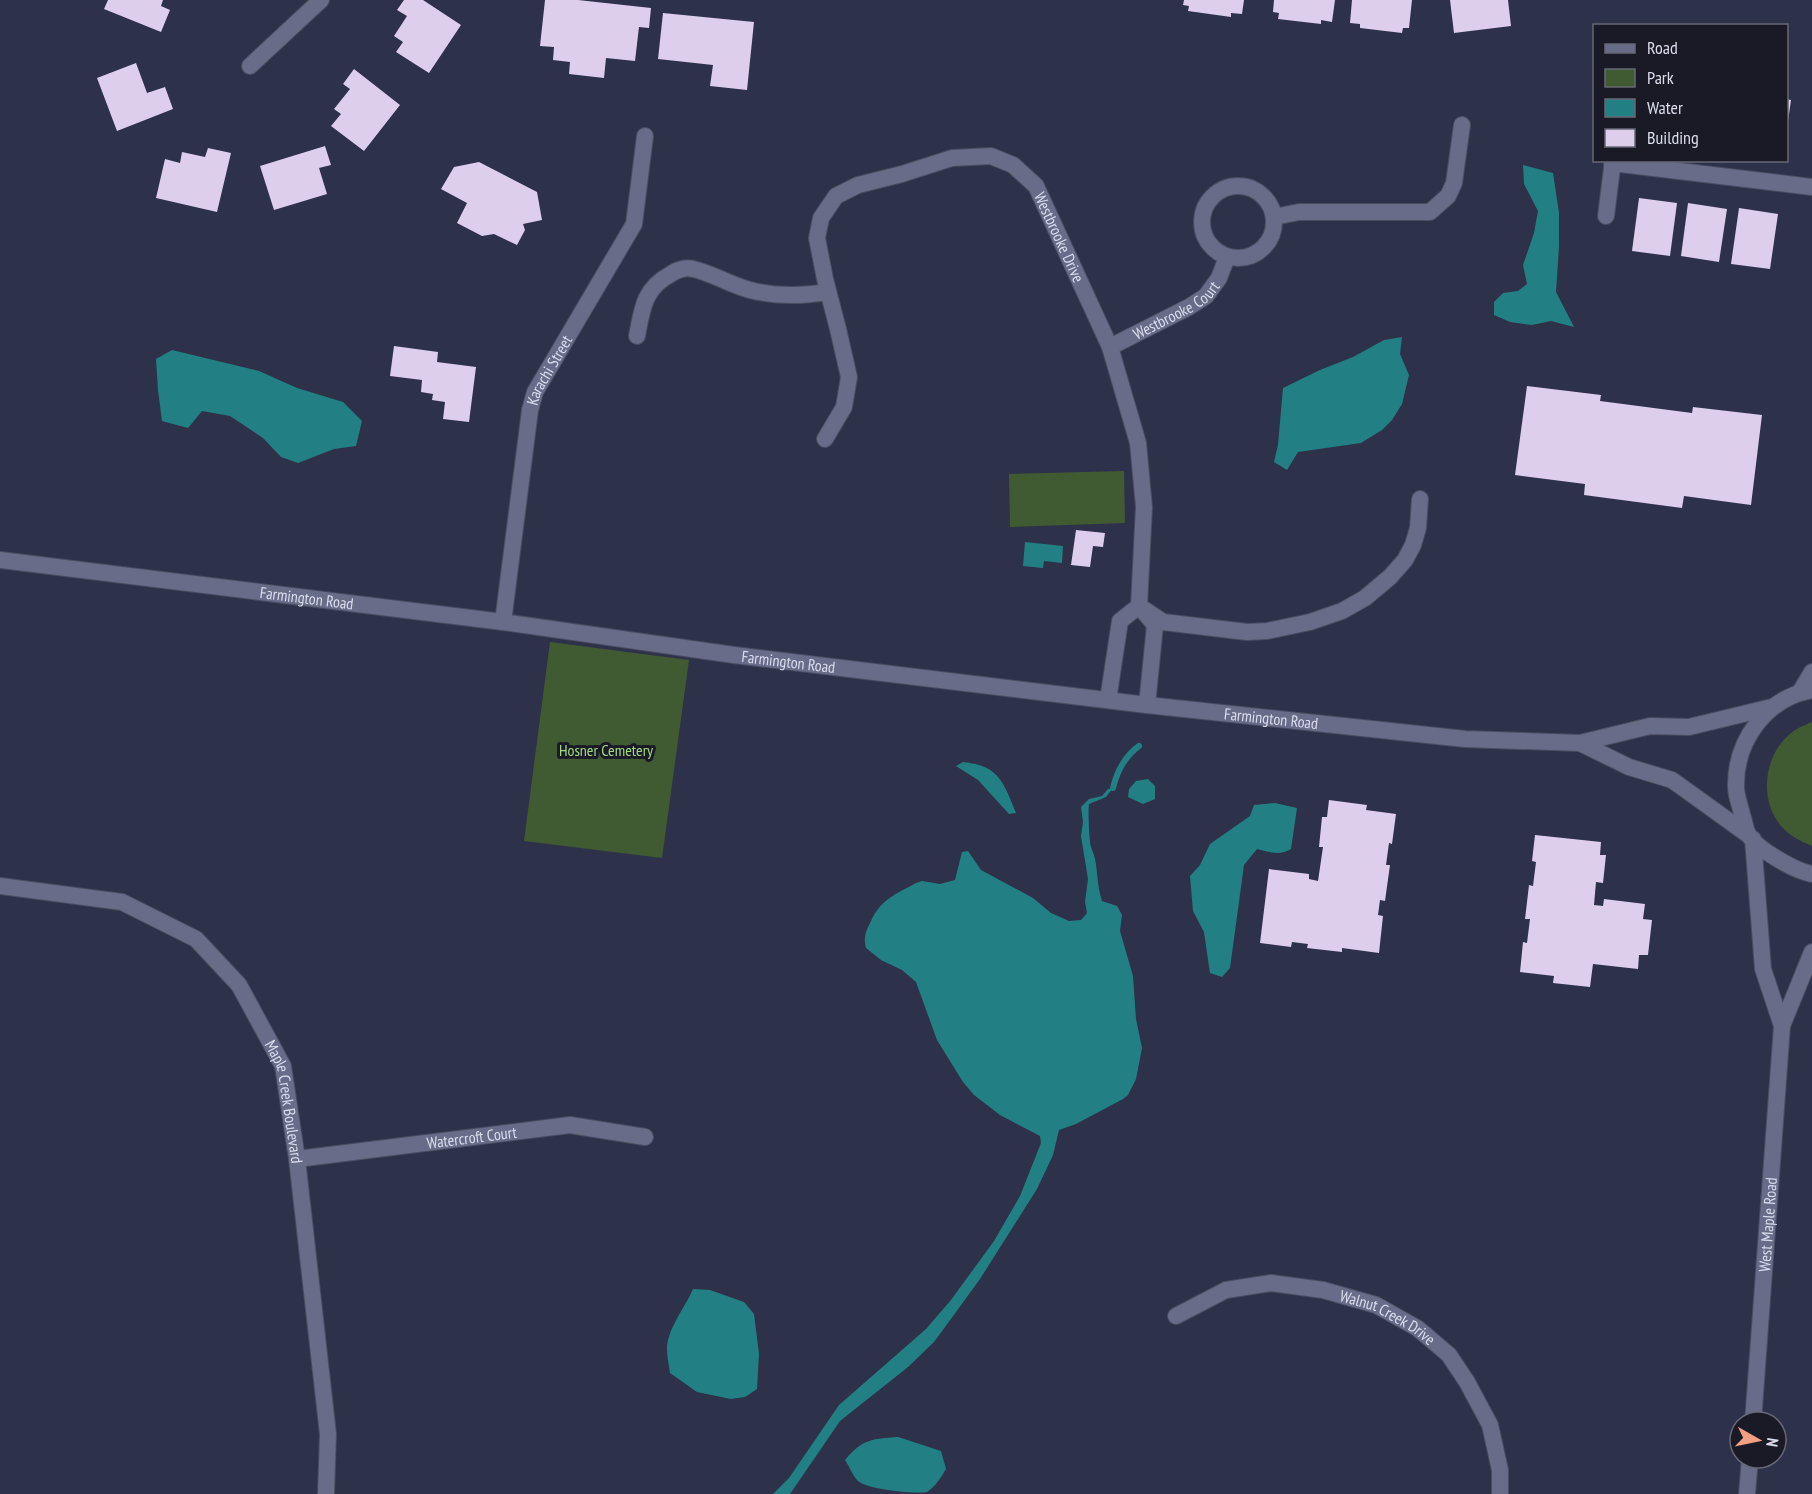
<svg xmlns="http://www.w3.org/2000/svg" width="1812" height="1494" font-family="'PT Sans Narrow',sans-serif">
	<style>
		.green { fill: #405b31 }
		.water { fill: #228084 }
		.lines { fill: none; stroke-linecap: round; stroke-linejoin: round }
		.stream { stroke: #228084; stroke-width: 6 }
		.building { fill: #ddceec }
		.minor-casing { stroke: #4a4c60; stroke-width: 18 }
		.tertiary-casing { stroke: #4a4c60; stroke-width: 18 }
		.secondary-casing { stroke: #4a4c60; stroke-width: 18 }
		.minor { stroke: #686c88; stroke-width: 16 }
		.tertiary { stroke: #686c88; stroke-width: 16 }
		.secondary { stroke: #686c88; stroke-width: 16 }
		.labels { text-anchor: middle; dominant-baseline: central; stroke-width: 6; stroke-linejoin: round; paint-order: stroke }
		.street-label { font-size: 16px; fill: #dbdded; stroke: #191a25 }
		.park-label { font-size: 16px; fill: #a2dc81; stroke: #191a25 }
	</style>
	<rect width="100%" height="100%" fill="#2e314a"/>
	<g class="green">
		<polygon points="1124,471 1125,523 1010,527 1009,474"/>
		<polygon points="550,642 689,660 662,858 524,841"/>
		<path d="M1812 722V846C1800 841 1790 836 1781 826 1757 798 1765 750 1795 730 1800 727 1807 724 1812 722Z"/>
	</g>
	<g class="water">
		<polygon points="1523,165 1553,173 1559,213 1559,246 1556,292 1574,327 1551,321 1532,325 1510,322 1494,315 1494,302 1503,293 1518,291 1527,284 1523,265 1534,233 1538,211 1524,184"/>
		<polygon points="1402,337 1400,354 1409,375 1402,404 1392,420 1382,430 1361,443 1298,452 1287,470 1274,462 1278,445 1283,388 1320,370 1353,357 1384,340"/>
		<polygon points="172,350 259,371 297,388 343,402 362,421 356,446 334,449 298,463 281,457 263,438 230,416 202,411 188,428 162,421 158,390 156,359"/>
		<polygon points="1025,542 1063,546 1062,563 1044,561 1043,568 1023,566"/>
		<path d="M963 762C1000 766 1003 782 1016 813L1009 814 978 780 956 766Z"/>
		<polygon points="1148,779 1155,786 1155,799 1143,804 1128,797 1129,789 1136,781"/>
		<path d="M1113 788 1106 797 1089 804C1088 808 1089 835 1090 841 1090 847 1094 853 1095 859 1098 874 1097 885 1102 901L1117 906 1122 915 1120 931 1133 976 1136 1019 1142 1048 1136 1079 1128 1095 1123 1099 1076 1124 1059 1130 1053 1155 1037 1189 980 1279 956 1312 934 1342 908 1367 840 1421 790 1494H773L789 1478 839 1405 926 1329 951 1300 994 1241 1020 1196 1041 1143 1040 1136 1000 1115 974 1095 963 1082 937 1040 916 982 902 970 881 960 866 948C863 937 866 931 871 921 881 899 896 894 916 883L922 881 940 884 955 880 962 852 968 851 981 870 1033 898 1051 913 1069 921 1081 920 1087 913 1085 902 1088 879 1081 836 1083 822 1081 807 1089 799 1102 796 1108 789Z"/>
		<path d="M1275 803 1297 808 1291 849C1280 856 1269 852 1257 849L1244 865 1230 968 1222 977 1210 973 1204 932 1193 911 1190 876 1200 865 1210 844 1250 816 1254 805Z"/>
		<path d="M693 1289 710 1290 744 1302 754 1314 759 1354 757 1389 745 1397 731 1399 697 1392 670 1373C669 1365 667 1357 667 1349 667 1329 685 1308 693 1289Z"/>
		<path d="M898 1437 941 1451 946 1469C941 1477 936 1486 927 1492 915 1494 869 1490 858 1481 853 1476 849 1466 845 1460 863 1439 871 1439 898 1437Z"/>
	</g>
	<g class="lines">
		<path class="stream" d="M1113 788C1117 771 1124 757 1139 746"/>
	</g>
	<g class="building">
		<polygon points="108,0 163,0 161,6 170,10 161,32 104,9"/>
		<polygon points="404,0 423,0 461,25 429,73 396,52 403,42 394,36 407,16 397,10"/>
		<polygon points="545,0 578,0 651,8 649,28 639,27 635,61 606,58 604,78 569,74 570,62 553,60 554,47 540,46"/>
		<polygon points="1184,0 1244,0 1242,14 1231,13 1231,17 1188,11 1189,6 1183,5"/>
		<polygon points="1274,0 1335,0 1332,22 1321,20 1321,24 1278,19 1279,13 1273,12"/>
		<polygon points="1352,0 1412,0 1409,28 1403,28 1402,33 1360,28 1360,24 1350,23"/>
		<polygon points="1450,0 1508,0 1511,26 1454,33"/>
		<polygon points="663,13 754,22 747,90 710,86 713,65 658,59"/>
		<polygon points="136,63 147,93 165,87 173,109 117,131 97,78"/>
		<polygon points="354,69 400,105 364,151 331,126 341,114 334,109 350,89 343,84"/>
		<polygon points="1786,99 1791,100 1788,121 1786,121"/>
		<polygon points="325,146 331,165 319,168 327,194 274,210 260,166"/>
		<polygon points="208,148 231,153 217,212 156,198 165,159 180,163 182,152 205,157"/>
		<polygon points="479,162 537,192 542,220 523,224 525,230 517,245 494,234 482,236 457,223 467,203 441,189 454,167"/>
		<polygon points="1639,198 1677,203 1670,256 1632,251"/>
		<polygon points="1688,203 1727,209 1719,262 1681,256"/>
		<polygon points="1739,208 1778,214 1770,269 1731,264"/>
		<polygon points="394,346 438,352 437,362 476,367 469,422 443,419 445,402 432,400 433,394 421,392 422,380 390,376"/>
		<polygon points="1527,386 1601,395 1600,401 1692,413 1693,407 1762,415 1751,505 1684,496 1682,508 1584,495 1585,484 1515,475"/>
		<polygon points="1076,530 1105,533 1103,547 1093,546 1090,567 1071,565"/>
		<polygon points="1329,800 1367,805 1366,810 1396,814 1392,844 1389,843 1386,865 1390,865 1385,901 1380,900 1378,915 1383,916 1379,953 1342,948 1342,952 1307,948 1308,944 1292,942 1291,947 1260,943 1269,869 1309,874 1309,879 1318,881 1323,847 1319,847 1322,817 1327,817"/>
		<polygon points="1535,835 1601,842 1600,855 1606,855 1603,883 1596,882 1594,905 1603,906 1604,899 1645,904 1643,919 1652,920 1648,955 1639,955 1638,969 1593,964 1590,987 1553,983 1554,976 1520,972 1523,942 1527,943 1530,919 1525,919 1529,885 1533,886 1536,862 1532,861"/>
	</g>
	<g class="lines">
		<defs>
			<g id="minor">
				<polyline points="250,66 321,0"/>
				<polyline points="1612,163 1812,187"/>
				<circle cx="1238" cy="222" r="36"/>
				<polyline points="1606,216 1613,160"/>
				<polyline points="1274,217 1299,212 1430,212 1448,196 1454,183 1462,125"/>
				<path d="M637 336C642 309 644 288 671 274 676 270 686 267 693 269 712 273 730 285 750 290 776 297 802 296 828 292"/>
				<path id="s1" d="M1110 347 1189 307 1206 296 1219 278 1227 257"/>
				<path id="s2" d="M825 439 844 407 849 377 838 329 825 279 817 238 821 218 836 196 858 185 902 174 952 158 991 156 1013 165 1036 186 1110 347 1138 443 1144 507 1139 606 1163 622 1247 632 1267 631 1310 622 1342 611 1365 598 1390 577 1405 560 1413 545 1418 528 1420 499"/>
				<path id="s3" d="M503 622 530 410 535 392 634 224 645 136"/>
				<polyline points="1108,700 1120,621 1139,606 1155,625 1147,705"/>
				<path id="s4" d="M0 886 122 902 196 939 239 985 283 1066 297 1159 328 1434 326 1494"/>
				<path id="s5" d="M297 1159 570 1125 645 1137"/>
				<path id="s6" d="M1176 1316 1226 1290 1271 1283 1323 1290 1376 1305 1417 1328 1428 1337 1449 1355 1467 1382 1490 1425 1500 1470V1494"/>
			</g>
			<g id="tertiary">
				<path id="s7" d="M0 560 503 622 734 655 1147 705 1465 739 1580 743 1650 726 1689 727 1772 707"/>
				<polyline points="1580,743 1629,767 1672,780 1747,834"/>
			</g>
			<g id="secondary">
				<path d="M1812 690C1766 698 1735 741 1736 787 1736 796 1740 805 1742 814 1744 820 1745 827 1747 832 1754 848 1795 871 1812 874"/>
				<polyline points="1800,692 1812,672"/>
				<polyline points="1753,839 1763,969 1782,1026"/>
				<path id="s8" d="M1753 1422 1782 1026 1812 952"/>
				<polyline points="1747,1494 1750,1458"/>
			</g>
		</defs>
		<use href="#minor" class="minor-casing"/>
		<use href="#tertiary" class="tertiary-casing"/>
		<use href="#secondary" class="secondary-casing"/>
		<use href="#minor" class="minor"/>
		<use href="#tertiary" class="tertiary"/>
		<use href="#secondary" class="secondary"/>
	</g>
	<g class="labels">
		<g class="street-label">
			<text stroke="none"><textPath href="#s2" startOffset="530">Westbrooke Drive</textPath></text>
			<text stroke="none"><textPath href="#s1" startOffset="76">Westbrooke Court</textPath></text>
			<text stroke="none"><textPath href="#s3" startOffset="258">Karachi Street</textPath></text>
			<text stroke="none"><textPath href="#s7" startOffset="309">Farmington Road</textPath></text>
			<text stroke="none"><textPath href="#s7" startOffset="795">Farmington Road</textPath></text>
			<text stroke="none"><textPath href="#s7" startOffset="1281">Farmington Road</textPath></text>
			<text stroke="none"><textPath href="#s4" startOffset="396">Maple Creek Boulevard</textPath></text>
			<text stroke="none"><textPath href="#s5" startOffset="176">Watercroft Court</textPath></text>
			<text stroke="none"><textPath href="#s8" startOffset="198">West Maple Road</textPath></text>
			<text stroke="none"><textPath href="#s6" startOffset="225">Walnut Creek Drive</textPath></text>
		</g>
		<g class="park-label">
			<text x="606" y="750">Hosner Cemetery</text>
		</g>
	</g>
	<rect x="1593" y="24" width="195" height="138" fill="#191a25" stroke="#676875" stroke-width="1.5"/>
	<rect x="1605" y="44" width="30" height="9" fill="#686c88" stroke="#676875" stroke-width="1.5"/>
	<text x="1647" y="54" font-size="18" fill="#dbdded">Road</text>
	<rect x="1605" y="69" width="30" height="18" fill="#405b31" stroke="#676875" stroke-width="1.5"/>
	<text x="1647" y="84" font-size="18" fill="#dbdded">Park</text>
	<rect x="1605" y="99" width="30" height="18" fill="#228084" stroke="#676875" stroke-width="1.5"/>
	<text x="1647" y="114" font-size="18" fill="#dbdded">Water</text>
	<rect x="1605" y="129" width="30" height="18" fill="#ddceec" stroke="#676875" stroke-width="1.5"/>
	<text x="1647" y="144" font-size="18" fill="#dbdded">Building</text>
	<g transform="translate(1758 1440) rotate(99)"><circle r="28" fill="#191a25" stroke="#676875" stroke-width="1.5"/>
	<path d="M0-4.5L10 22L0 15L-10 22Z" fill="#f39f84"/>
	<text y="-9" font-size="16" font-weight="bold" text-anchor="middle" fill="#dbdded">N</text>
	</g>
</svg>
